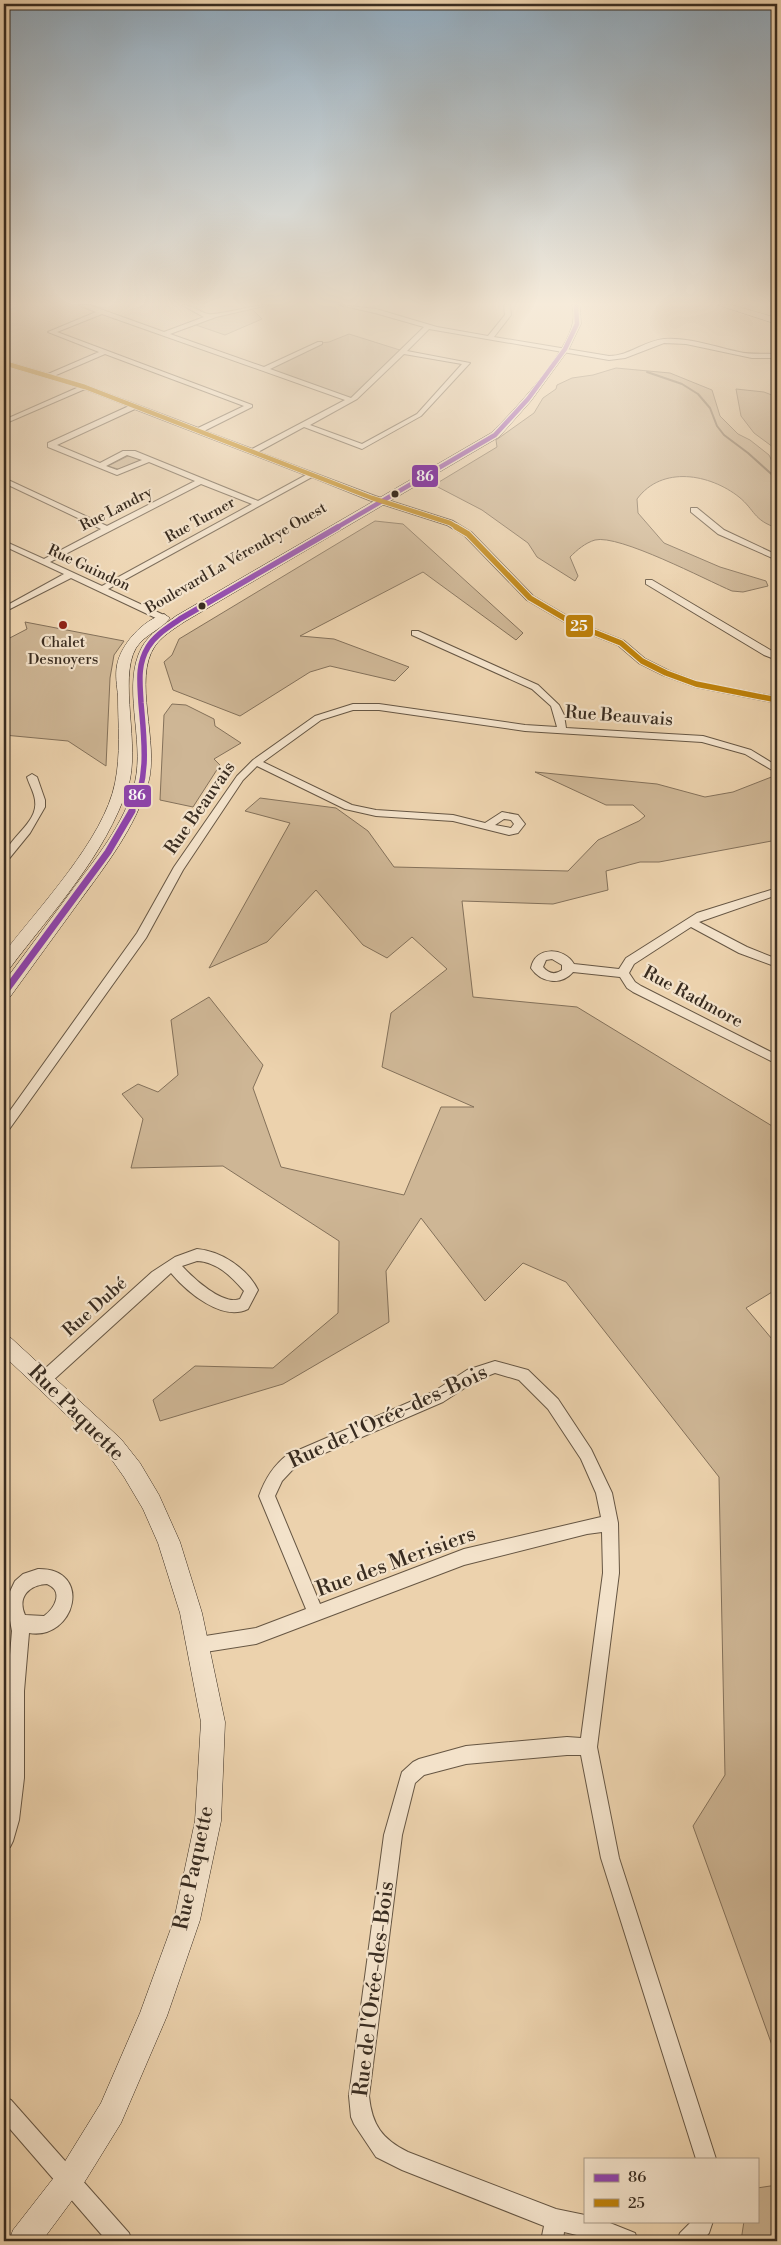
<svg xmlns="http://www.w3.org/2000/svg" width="781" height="2245" font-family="'Libre Bodoni',serif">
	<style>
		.green { fill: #ceb695; stroke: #84715a }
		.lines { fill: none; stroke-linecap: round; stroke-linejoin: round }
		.stream { stroke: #806e58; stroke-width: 2 }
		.street-casing { stroke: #665643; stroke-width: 2 }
		.secondary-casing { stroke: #392c20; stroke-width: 1 }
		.street { fill: #f3e2ca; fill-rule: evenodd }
		.secondary { fill: #f3e2ca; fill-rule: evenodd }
		.bus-1-far2-casing { stroke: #f3e2ca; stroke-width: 6 }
		.bus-1-far1-casing { stroke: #f3e2ca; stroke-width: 8 }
		.bus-1-casing { stroke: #f3e2ca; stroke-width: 10 }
		.bus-2-far1-casing { stroke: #f3e2ca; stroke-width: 6 }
		.bus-2-casing { stroke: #f3e2ca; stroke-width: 8 }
		.bus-1-far2 { stroke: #8e44ad; stroke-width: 4.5 }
		.bus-1-far1 { stroke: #8e44ad; stroke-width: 5.5 }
		.bus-1 { stroke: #8e44ad; stroke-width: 7 }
		.bus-2-far1 { stroke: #be810a; stroke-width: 4.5 }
		.bus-2 { stroke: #be810a; stroke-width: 5.5 }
		.bus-dot { fill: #392c20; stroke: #f3e2ca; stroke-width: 2 }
		.poi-dot { fill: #8f2418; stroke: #f3e2ca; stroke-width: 2 }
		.labels { text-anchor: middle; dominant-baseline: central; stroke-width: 4.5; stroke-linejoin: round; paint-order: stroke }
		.far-street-label { font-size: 15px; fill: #392c20; stroke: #f3e2ca }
		.far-poi-label { font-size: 15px; fill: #392c20; stroke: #f3e2ca }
		.street-label { font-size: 18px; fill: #392c20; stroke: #f3e2ca }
		.near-street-label { font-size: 21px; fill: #392c20; stroke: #f3e2ca }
		.line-badge { stroke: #f3e2ca; stroke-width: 2 }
		.badge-label { font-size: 14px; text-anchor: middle; font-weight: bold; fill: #fff }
	</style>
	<rect width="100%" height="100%" fill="#ecd2ad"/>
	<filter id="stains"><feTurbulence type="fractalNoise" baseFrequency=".004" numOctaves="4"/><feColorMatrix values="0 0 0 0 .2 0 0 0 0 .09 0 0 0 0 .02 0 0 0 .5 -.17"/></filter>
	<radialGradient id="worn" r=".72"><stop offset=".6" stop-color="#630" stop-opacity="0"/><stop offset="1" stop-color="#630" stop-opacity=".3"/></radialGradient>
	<g class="green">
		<polygon points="250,307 262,319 225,335 190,323 214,315"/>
		<polygon points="349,334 403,351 351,400 265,369 320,343 329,342"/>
		<path d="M616 368 670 373 712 390 720 416 738 434 750 440 769 455 775 467 773 480 777 490V528C753 520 755 510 739 497 710 474 662 465 637 499L638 513 664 543 720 567 766 581 768 586 743 592 732 591C706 580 619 534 595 540 585 543 577 550 570 557L578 576 575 581 537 557 528 543 482 510 434 485 497 447 496 440 534 413 543 398 556 389 557 385 572 378 593 375Z"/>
		<polygon points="736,389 764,392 777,397 777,450 754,433 741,416"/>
		<polygon points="132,455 140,458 140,461 121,470 108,466 128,456"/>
		<polygon points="375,521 403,524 523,633 516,640 423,572 300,636 334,639 409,667 395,681 330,666 310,672 240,716 173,690 164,662 172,655 179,639"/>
		<polygon points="25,622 124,641 114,655 110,678 106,766 68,741 4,735 4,671 7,669 4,667 4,641 27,629"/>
		<polygon points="172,704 186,705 214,719 215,726 241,743 214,759 220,765 193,807 160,800 164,715"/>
		<polygon points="535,772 657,784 705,797 733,792 774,776 777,778 777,840 659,862 640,862 606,871 608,890 553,904 462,901 473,997 577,1007 777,1129 777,1289 746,1308 777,1345 777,2059 693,1826 725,1775 719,1477 566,1282 523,1263 485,1301 421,1218 386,1271 389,1322 283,1384 160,1421 153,1400 195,1366 273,1368 338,1313 339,1241 223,1166 131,1168 143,1119 122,1094 138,1084 158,1092 178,1075 171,1020 209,997 263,1065 253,1088 281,1167 404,1195 441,1107 474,1107 382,1067 391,1013 447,969 412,937 387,958 363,945 316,890 267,942 209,968 290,823 245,811 260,798 336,808 368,831 394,867 568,871 598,840 639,821 645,816 633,805 606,805"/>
		<polygon points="777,2185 777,2241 741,2241 744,2221 757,2221 757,2188"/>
	</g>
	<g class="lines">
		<polyline class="stream" points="647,372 682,384 698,394 710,408 717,426 724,435 748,453 777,479"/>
		<defs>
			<g id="street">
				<path d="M79 305H89L164 332 204 317 182 305C193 305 199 312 208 314 217 316 253 305 268 305L216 317 170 334 264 367 318 342H322V344L270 369 351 398 424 327 375 313 339 305 376 309 437 327 488 336 505 315 504 305H510L511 315 494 337 609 356C629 356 644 341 664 339 689 337 715 347 739 352 752 355 764 353 777 354L776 358H752L686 344 664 343 625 358 609 360 429 329 407 351 470 363 421 416 362 449 304 427 258 452 375 496 453 521 471 532 533 596 579 623 624 641 645 659 669 671 698 682 777 697V703L696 687 663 675 639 663 618 645 573 627 527 600 465 536 447 525 369 500 312 477 108 589 166 616V620H160L71 578 4 612V607L64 574 4 546V541L44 559 101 529 4 483V478L107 526 195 481 149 462 117 475 48 447V443L129 406 85 389 4 424V420L79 387 4 365V361L48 374 99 352 48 332 96 312ZM102 314 345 400 252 449 204 431 252 407V405L57 332ZM105 354 244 406 198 428 87 386 54 376ZM404 354 462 364 417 414 362 444 310 425 357 399ZM135 409 306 475 258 501 135 451H123L100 463 57 445ZM127 455 142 460 117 470 106 466ZM201 484 252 504 102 586 50 562Z"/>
				<polygon points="691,508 697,508 724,530 777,555 777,560 718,534 691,512"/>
				<polygon points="646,580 652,580 777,654 777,660 764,655 646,584"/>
				<path d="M412 631H418L538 685 559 705 564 715 566 728 703 736 751 750 777 766V773L745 754 702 742 525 731 379 710H353L321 720 263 762 352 805 376 810 453 815 485 823 502 812 518 815 525 824 518 833 509 835 453 821 376 816 345 809 257 766 243 780 183 870 146 938 8 1131 4 1133V1119L137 933 174 867 237 776 253 760 315 716 353 704H379L525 725 557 727 551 706 532 689 412 635ZM504 819 511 820 514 824 511 828 495 825Z"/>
				<path d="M32 774 37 777 45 800V807L30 833 8 860 4 861C4 838 39 825 35 800 34 792 29 784 27 777Z"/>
				<path d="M777 888V895L699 922 747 947 777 959V967L739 953 691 927 634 964 629 973 635 982 641 986 777 1055V1064L633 992 627 988 620 977 573 972C561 986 541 983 531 968 535 946 564 947 574 964L619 969 626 958 697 913ZM552 959 562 965V970C555 975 549 974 543 967L546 960Z"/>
				<path d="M197 1249C221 1251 247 1268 258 1290L248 1309C222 1322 187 1292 171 1273L49 1384 44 1386 39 1384 37 1379 39 1374 152 1272 175 1257ZM197 1261C217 1262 231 1276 244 1291L240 1299C223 1306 193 1278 182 1266Z"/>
				<path d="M495 1361 528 1370 558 1399 591 1449 612 1493 618 1523 619 1573 597 1747 619 1858 716 2159H696L601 1858 581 1755H567L466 1764 424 1775 415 1783 402 1835 369 2096C372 2125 382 2139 408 2152L556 2209 585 2215V2221H605L635 2233 638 2241H602L564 2232 563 2241H541L544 2226 402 2170 376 2157 354 2124 351 2117 349 2096 384 1835 402 1772 413 1762 419 1759 466 1746 567 1737 581 1738 603 1573 602 1532 587 1534 464 1565 256 1644 199 1653 193 1651 191 1645 193 1639 199 1637 256 1628 306 1609 259 1496C265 1479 273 1466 287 1455L433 1392 467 1370ZM495 1373 519 1380 548 1409 581 1459 596 1493 601 1517 464 1549 320 1604 275 1496 282 1481 297 1465 443 1402 477 1380Z"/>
				<path d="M38 1569C94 1568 75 1641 29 1633L24 1691V1778L19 1820 13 1841 10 1847 4 1850 7 1691 12 1631 6 1600 15 1581 23 1574ZM47 1584C64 1591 55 1608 44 1616L25 1615C17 1597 29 1585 47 1584Z"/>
				<polygon points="4,2097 11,2100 129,2233 132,2241 107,2241 4,2122"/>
				<polygon points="692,2221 713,2221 709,2233 702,2241 677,2241 680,2233"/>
			</g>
			<g id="secondary">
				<polygon points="17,305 16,307 4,312 4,306"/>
				<path d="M572 305H580L581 324 569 349 531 401 499 437 184 622C174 629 162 636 155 646 132 679 160 743 148 784 135 828 106 865 79 902 56 934 33 965 10 997L4 999V982C26 952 48 923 70 893 95 859 125 824 135 782 145 739 121 685 142 647 149 634 164 625 176 616L491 433C514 411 569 351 573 321 574 316 573 310 572 305Z"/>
				<polygon points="718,305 732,305 777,318 777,324"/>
				<path d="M164 614 170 618C161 630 145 634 136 648 118 679 141 747 128 787 105 856 53 911 10 968L4 969V953C39 907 104 839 115 783 121 754 118 725 118 696 117 686 115 675 117 665 121 644 143 620 164 614Z"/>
				<polygon points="4,1335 11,1338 121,1439 140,1463 159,1495 180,1542 202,1613 225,1722 221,1821 200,1920 167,2016 121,2123 79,2191 42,2241 9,2241 13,2230 59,2171 101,2103 140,2013 174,1920 195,1821 201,1722 180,1613 158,1543 143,1509 124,1477 107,1453 4,1356"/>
			</g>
		</defs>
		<use href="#street" class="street-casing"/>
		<use href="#secondary" class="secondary-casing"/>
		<use href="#street" class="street"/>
		<use href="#secondary" class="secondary"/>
		<defs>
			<polyline id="bus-1-far2" points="336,528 495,435 528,399 565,349 577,324 576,305"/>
			<path id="bus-1-far1" d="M131 812C150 780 144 738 141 703 140 683 137 665 148 647 155 635 169 627 180 619L338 527"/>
			<polyline id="bus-1" points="4,993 108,852 132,811"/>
			<polyline id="bus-2-far1" points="4,363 85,387 372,498 450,523 458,528"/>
			<polyline id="bus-2" points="456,527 468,534 530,598 576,625 621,643 642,661 666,673 696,684 777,700"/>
		</defs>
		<use href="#bus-1-far2" class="bus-1-far2-casing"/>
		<use href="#bus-1-far1" class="bus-1-far1-casing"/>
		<use href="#bus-1" class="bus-1-casing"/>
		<use href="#bus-2-far1" class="bus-2-far1-casing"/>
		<use href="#bus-2" class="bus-2-casing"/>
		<use href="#bus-1-far2" class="bus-1-far2"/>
		<use href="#bus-1-far1" class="bus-1-far1"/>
		<use href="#bus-1" class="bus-1"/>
		<use href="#bus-2-far1" class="bus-2-far1"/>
		<use href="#bus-2" class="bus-2"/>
	</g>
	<linearGradient id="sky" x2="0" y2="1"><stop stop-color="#91aabd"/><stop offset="0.49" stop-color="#f6ebda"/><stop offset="1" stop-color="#f6ebda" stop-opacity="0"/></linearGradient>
	<rect width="781" height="620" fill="url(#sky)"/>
	<g class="bus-dot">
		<circle cx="395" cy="494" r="4.5"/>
		<circle cx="202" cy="606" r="4.5"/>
	</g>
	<circle class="poi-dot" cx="63" cy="625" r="5"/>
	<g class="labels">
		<g class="far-street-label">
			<text transform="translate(116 509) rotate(-27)">Rue Landry</text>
			<text transform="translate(200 520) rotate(-29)">Rue Turner</text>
			<text transform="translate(236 558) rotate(-30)">Boulevard La Vérendrye Ouest</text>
			<text transform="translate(89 568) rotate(25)">Rue Guindon</text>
		</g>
		<g class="far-poi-label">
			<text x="63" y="642">Chalet<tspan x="63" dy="17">Desnoyers</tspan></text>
		</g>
		<g class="street-label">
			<text transform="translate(619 716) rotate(4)">Rue Beauvais</text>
			<text transform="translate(200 808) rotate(-55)">Rue Beauvais</text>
			<text transform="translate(693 997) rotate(28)">Rue Radmore</text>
			<text transform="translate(95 1307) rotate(-42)">Rue Dubé</text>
		</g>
		<g class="near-street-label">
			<text transform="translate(76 1413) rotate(45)">Rue Paquette</text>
			<text transform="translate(388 1417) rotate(-25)">Rue de l'Orée-des-Bois</text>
			<text transform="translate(396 1562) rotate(-20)">Rue des Merisiers</text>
			<text transform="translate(194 1868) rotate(-78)">Rue Paquette</text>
			<text transform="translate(374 1989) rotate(-83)">Rue de l'Orée-des-Bois</text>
		</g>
	</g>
	<g class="line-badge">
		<rect x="411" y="464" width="28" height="24" rx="5" fill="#8e44ad"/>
		<rect x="565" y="614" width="29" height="24" rx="5" fill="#be810a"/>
		<rect x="123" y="784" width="29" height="24" rx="5" fill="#8e44ad"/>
	</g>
	<g class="badge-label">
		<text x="425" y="481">86</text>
		<text x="579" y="631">25</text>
		<text x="137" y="800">86</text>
	</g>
	<rect width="781" height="2245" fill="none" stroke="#ecd2ad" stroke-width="20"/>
	<rect x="5" y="5" width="771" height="2235" fill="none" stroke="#392c20" stroke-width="2.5"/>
	<rect x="10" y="10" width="761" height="2225" fill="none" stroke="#392c20"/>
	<rect x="584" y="2158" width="175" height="65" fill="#f3e2ca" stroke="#a99986"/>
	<rect x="594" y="2174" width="25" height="8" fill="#8e44ad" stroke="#a99986"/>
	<text x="628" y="2182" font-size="15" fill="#392c20">86</text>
	<rect x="594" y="2199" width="25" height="8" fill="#be810a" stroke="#a99986"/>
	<text x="628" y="2208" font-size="15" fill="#392c20">25</text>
	<rect width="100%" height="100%" filter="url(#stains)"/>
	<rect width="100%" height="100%" fill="url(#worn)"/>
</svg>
